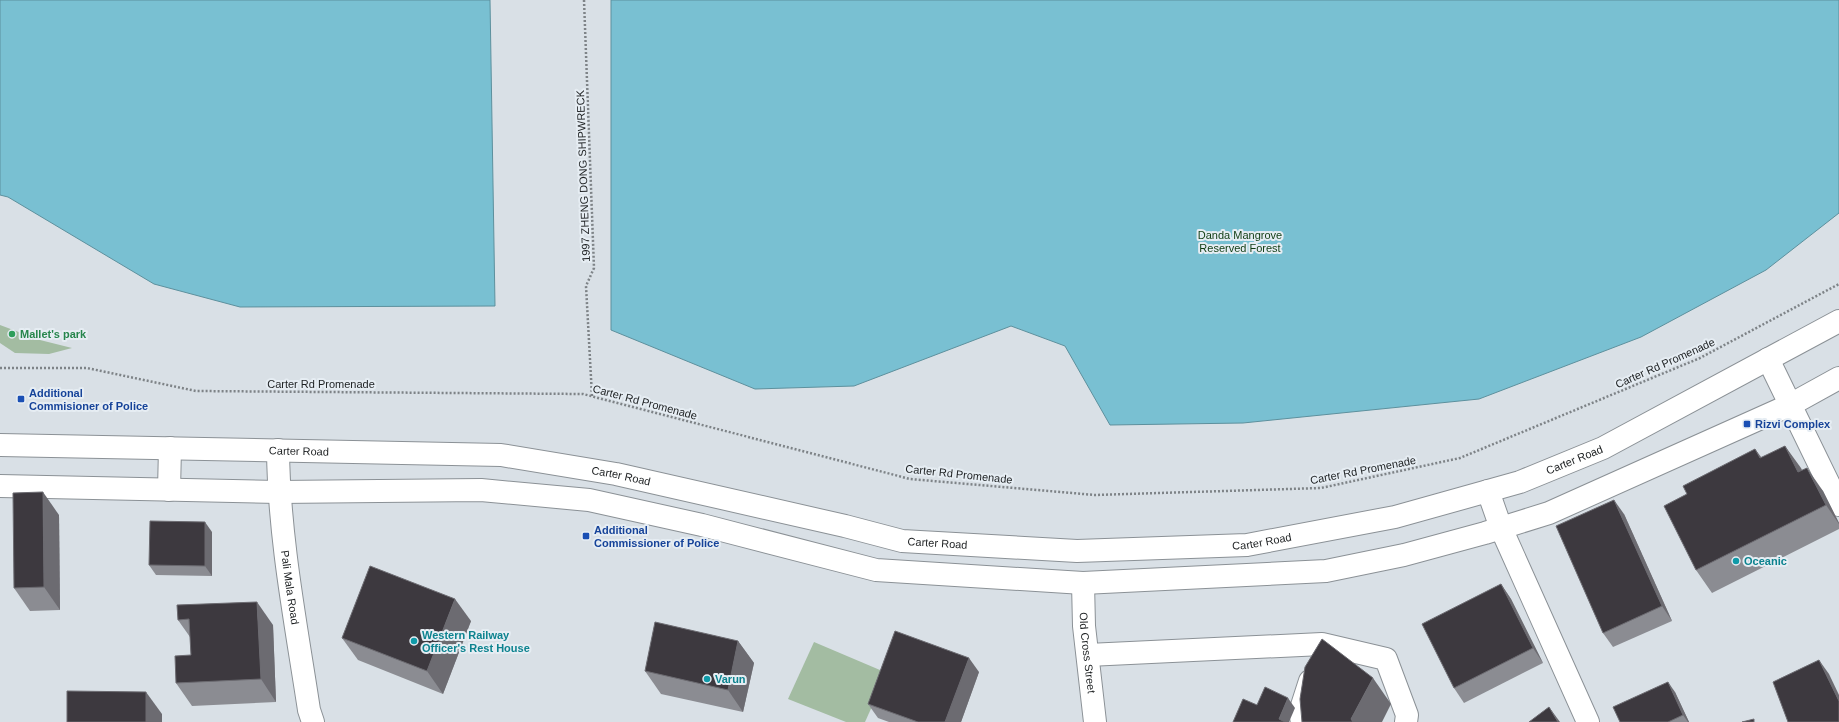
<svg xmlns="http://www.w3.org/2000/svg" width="1839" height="722" font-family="Arial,sans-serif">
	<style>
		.green { fill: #a3bca2 }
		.water { fill: #79c0d2; stroke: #5d909d }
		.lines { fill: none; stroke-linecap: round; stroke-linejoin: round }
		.minor-casing { stroke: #8b9196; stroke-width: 24 }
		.major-casing { stroke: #8b9196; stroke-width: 24 }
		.path { stroke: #7e8387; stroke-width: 2.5; stroke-dasharray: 2 2; stroke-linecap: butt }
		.minor { stroke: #fff; stroke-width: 22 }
		.major { stroke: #fff; stroke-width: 22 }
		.wall { fill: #8b8c92 }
		.shaded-wall { fill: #6c6b71 }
		.building { fill: #3d393f; stroke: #6c6b71 }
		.leisure-dot { fill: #2e9e5b; stroke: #e6edf3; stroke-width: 1.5 }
		.transit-dot { fill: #1a4fb4; stroke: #e6edf3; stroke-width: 1.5 }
		.culture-dot { fill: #0f9aa8; stroke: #e6edf3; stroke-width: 1.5 }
		.labels { text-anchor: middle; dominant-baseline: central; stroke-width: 4; stroke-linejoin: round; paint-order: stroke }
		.street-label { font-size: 11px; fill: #1d2022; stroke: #e6edf3 }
		.park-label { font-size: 11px; fill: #0f3c12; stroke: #e6edf3 }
		.leisure-label { font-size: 11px; font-weight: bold; fill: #27864d; stroke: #e6edf3; text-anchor: start }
		.transit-label { font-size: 11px; font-weight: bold; fill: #164399; stroke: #e6edf3; text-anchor: start }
		.culture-label { font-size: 11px; font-weight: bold; fill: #0d838f; stroke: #e6edf3; text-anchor: start }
	</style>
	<rect width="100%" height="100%" fill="#d9e0e6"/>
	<g class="green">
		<polygon points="0,325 40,340 72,348 49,354 15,353 0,343"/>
		<polygon points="814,642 887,673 865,722 846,722 788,699"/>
	</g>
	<g class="water">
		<polygon points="0,0 490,0 495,306 240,307 154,284 8,197 0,195"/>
		<polygon points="611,0 1839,0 1839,213 1766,270 1641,337 1479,399 1243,423 1110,425 1065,346 1011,326 854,386 755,389 611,330"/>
	</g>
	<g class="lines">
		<defs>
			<g id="minor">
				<polyline points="1768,359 1839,505"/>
				<path id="s1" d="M278 450C279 538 296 624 309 710L313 722"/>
				<polyline points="1488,491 1501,528 1588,722"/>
				<path id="s2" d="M1083 583 1084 626 1095 722"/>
				<polyline points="1088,655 1322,644 1386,659 1407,715 1406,722"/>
				<polyline points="1302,722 1300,712 1310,681"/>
			</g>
			<g id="major">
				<path id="s3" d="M0 445 501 455 616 474 845 526 902 541 1077 551 1247 545 1395 517 1520 482 1603 448 1839 321"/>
				<polyline points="0,486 278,492 481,490 589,500 702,525 876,570 1083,583 1326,571 1404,555 1485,533 1549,513 1790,405 1839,378"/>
				<polyline points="169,490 170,448"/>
			</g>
		</defs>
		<use href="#minor" class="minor-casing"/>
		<use href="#major" class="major-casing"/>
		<g class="path">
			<polyline points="584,0 594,268 586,286 592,396"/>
			<polyline points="0,368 87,368 196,391 583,394 910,479 1095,495 1321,488 1460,458 1700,358 1839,284"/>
		</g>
		<use href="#minor" class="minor"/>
		<use href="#major" class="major"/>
	</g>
	<g class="wall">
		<polygon points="1785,446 1802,471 1823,491 1839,523 1839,529 1712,593 1696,570 1687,494 1755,449 1762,458"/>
		<polygon points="1624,514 1672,621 1613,647 1603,633"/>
		<polygon points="59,515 60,610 30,611 14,588"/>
		<polygon points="212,532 212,576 156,575 149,565"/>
		<polygon points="1501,584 1511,599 1543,663 1464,703 1454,688"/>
		<polygon points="177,605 273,625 276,702 192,706 176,683 191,655 190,637 178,620"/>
		<polygon points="471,621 443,694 358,660 342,638"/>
		<polygon points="738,641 754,663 743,712 661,694 645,671"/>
		<polygon points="979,672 961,722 889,722 878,718 868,704"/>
		<polygon points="1675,692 1689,722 1620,722"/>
	</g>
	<g class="shaded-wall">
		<polygon points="1785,446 1801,468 1814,495 1798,472"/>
		<polygon points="1755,449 1771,472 1760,458"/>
		<polygon points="1807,468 1823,491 1839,523 1839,524 1826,505"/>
		<polygon points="43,492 59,515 60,610 44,587"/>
		<polygon points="1614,500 1624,514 1672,621 1662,606"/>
		<polygon points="205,522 212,532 212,576 205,566"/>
		<polygon points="1501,584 1511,599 1543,663 1533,648"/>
		<polygon points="455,599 471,621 443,694 427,671"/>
		<polygon points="257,602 273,625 276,702 261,679"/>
		<polygon points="738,641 754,663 743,712 728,690"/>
		<polygon points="969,658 979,672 961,722 945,722"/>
		<polygon points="1819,660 1829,674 1839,695 1839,701"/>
		<polygon points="1373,678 1391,704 1382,722 1353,722 1351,719"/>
		<polygon points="1668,682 1675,692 1689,722 1688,722 1683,715"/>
		<polygon points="146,692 162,714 162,722 146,722"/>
		<polygon points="1288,698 1295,708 1289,722 1281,722 1279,719"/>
		<polygon points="1549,707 1560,722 1558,722"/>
	</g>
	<g class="building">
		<polygon points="1785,446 1798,472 1807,468 1826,505 1696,570 1664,506 1687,494 1683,486 1755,449 1760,458"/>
		<polygon points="43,492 44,587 14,588 13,493"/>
		<polygon points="1614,500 1662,606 1603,633 1556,526"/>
		<polygon points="150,521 205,522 205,566 149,565"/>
		<polygon points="370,566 455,599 427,671 342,638"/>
		<polygon points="1501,584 1533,648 1454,688 1422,624"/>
		<polygon points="257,602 261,679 176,683 175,656 191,655 189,619 178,620 177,605"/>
		<polygon points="655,622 738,641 728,690 645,671"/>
		<polygon points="895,631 969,658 945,722 918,722 868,704"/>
		<polygon points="1322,639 1373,678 1351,719 1353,722 1302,722 1300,699 1305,667"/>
		<polygon points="1819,660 1839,701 1839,722 1788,722 1773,682"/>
		<polygon points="1668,682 1683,715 1668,722 1620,722 1613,707"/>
		<polygon points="1265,687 1288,698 1279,719 1285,722 1233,722 1243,699 1257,705"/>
		<polygon points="67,691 146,692 146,722 67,722"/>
		<polygon points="1549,707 1558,722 1529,722"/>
		<polygon points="1754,719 1754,722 1742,722"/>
	</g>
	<circle class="leisure-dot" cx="12" cy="334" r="4"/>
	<g class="transit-dot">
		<rect x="17" y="395" width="8" height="8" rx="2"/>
		<rect x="1743" y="420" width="8" height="8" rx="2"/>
		<rect x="582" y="532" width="8" height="8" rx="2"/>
	</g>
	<g class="culture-dot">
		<circle cx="1736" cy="561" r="4"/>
		<circle cx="414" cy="641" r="4"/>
		<circle cx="707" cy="679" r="4"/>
	</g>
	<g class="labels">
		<g class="street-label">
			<text transform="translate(583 176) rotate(-92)">1997 ZHENG DONG SHIPWRECK</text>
			<text transform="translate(1665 363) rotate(-24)">Carter Rd Promenade</text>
			<text x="321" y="384">Carter Rd Promenade</text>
			<text transform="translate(645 402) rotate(15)">Carter Rd Promenade</text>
			<text stroke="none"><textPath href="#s3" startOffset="299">Carter Road</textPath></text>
			<text stroke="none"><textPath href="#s3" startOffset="1596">Carter Road</textPath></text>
			<text transform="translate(1363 470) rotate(-11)">Carter Rd Promenade</text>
			<text transform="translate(959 474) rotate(6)">Carter Rd Promenade</text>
			<text stroke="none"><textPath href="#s3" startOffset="623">Carter Road</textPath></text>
			<text stroke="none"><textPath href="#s3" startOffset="1272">Carter Road</textPath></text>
			<text stroke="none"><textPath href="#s3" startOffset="947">Carter Road</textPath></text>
			<text stroke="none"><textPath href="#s1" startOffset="138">Pali Mala Road</textPath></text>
			<text stroke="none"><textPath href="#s2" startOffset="70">Old Cross Street</textPath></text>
		</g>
		<g class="park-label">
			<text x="1240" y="235">Danda Mangrove<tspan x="1240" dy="13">Reserved Forest</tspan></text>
		</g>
		<g class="leisure-label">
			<text x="20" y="334">Mallet's park</text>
		</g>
		<g class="transit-label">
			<text x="29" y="393">Additional<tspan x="29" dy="13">Commisioner of Police</tspan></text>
			<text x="1755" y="424">Rizvi Complex</text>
			<text x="594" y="530">Additional<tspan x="594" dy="13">Commissioner of Police</tspan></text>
		</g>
		<g class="culture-label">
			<text x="1744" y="561">Oceanic</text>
			<text x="422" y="635">Western Railway<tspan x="422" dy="13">Officer's Rest House</tspan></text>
			<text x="715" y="679">Varun</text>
		</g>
	</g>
</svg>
